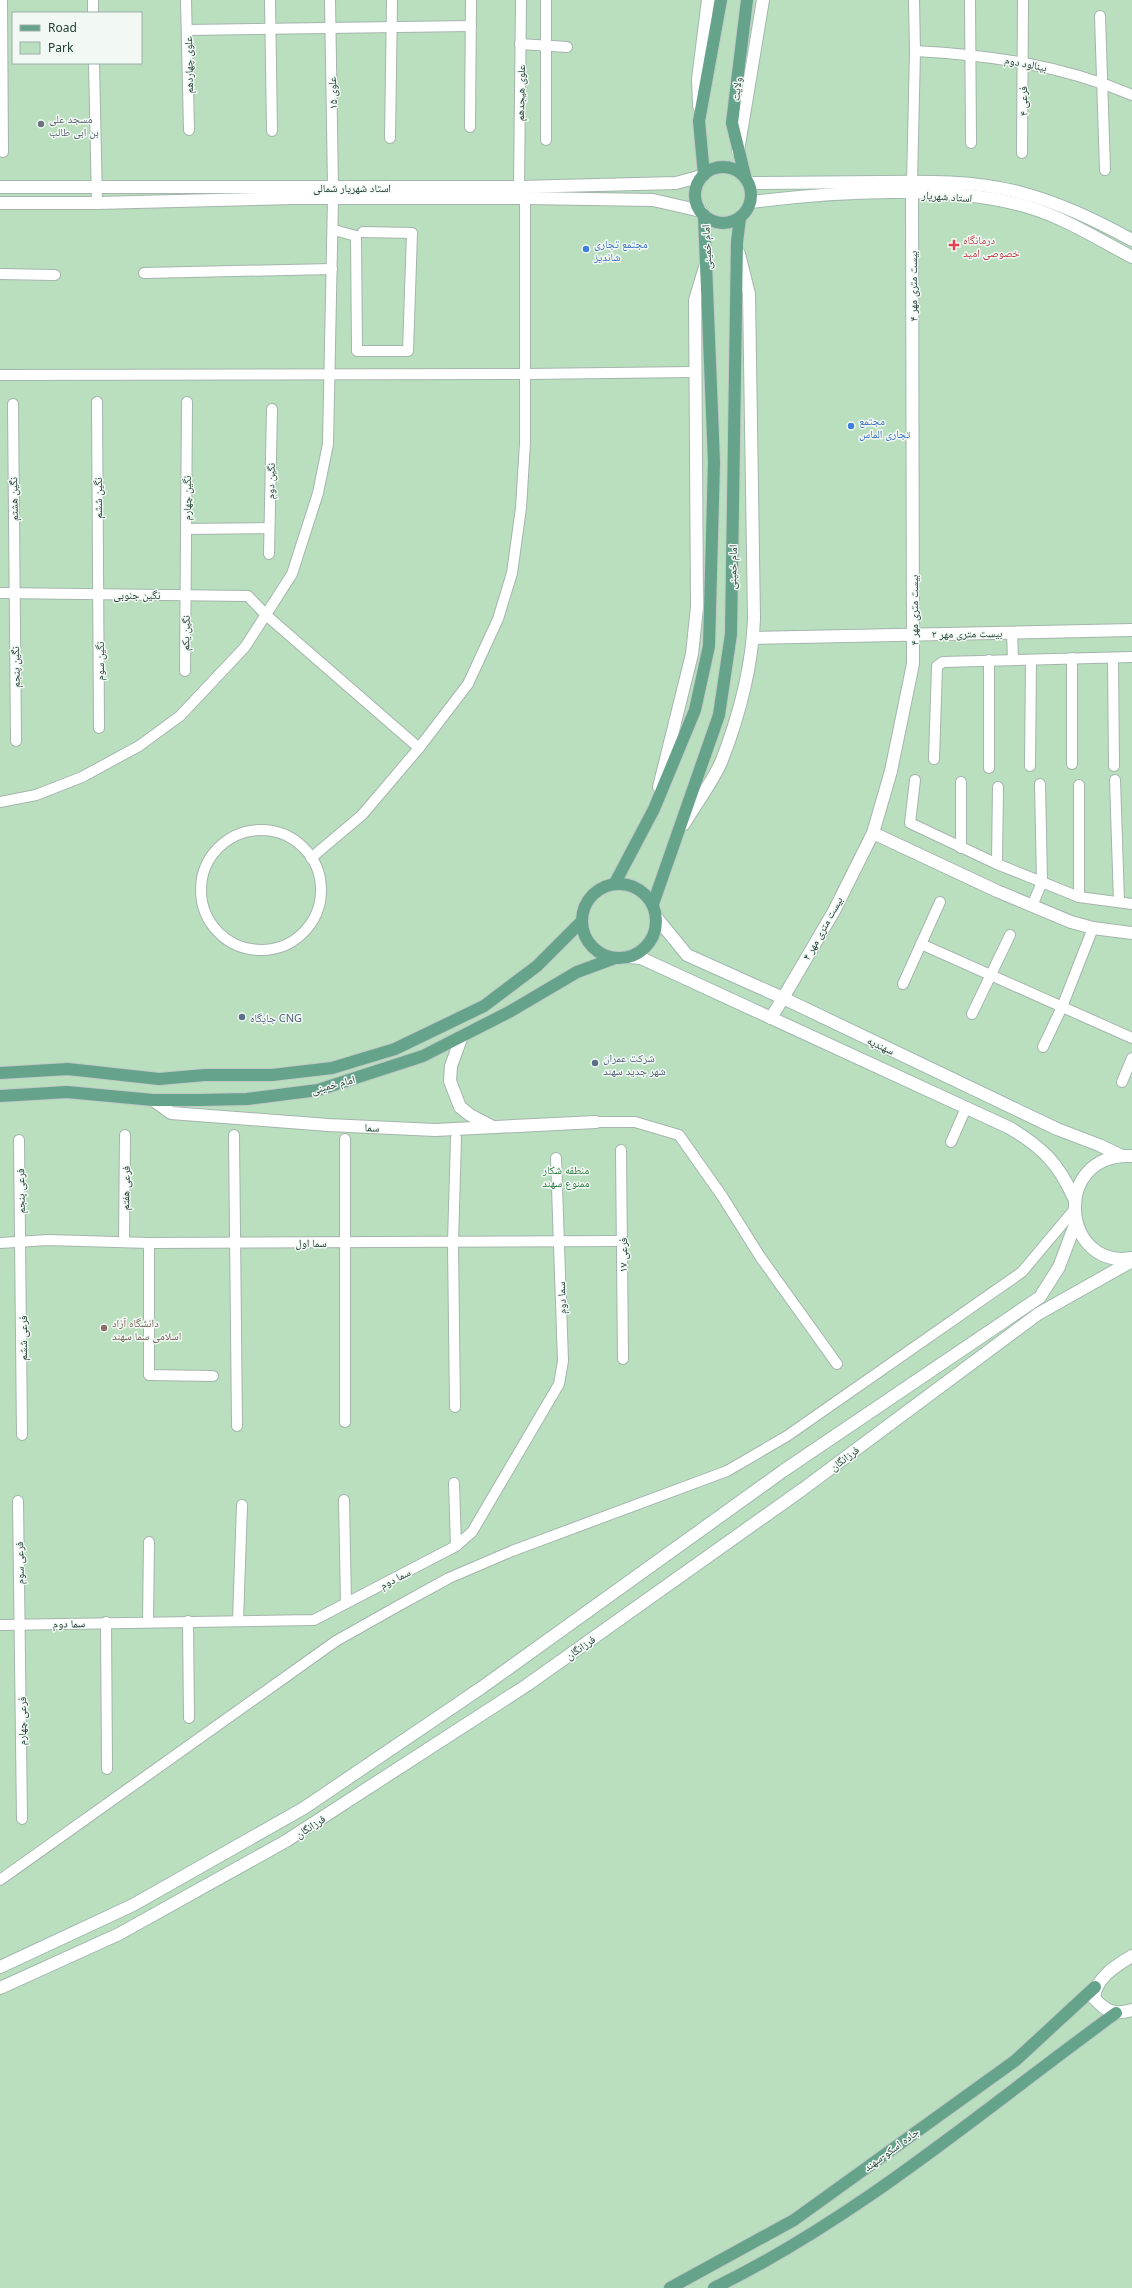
<svg xmlns="http://www.w3.org/2000/svg" width="1132" height="2288" font-family="'Noto Sans','Noto Naskh Arabic',sans-serif">
	<style>
		.green { fill: #badfbf; fill-rule: evenodd }
		.lines { fill: none; stroke-linecap: round; stroke-linejoin: round }
		.minor-casing { stroke: #a4b5ac; stroke-width: 12 }
		.tertiary-casing { stroke: #a4b5ac; stroke-width: 14 }
		.secondary-casing { stroke: #a0b9ad; stroke-width: 14 }
		.primary-casing { stroke: #c1c9c6; stroke-width: 14 }
		.minor { stroke: #fff; stroke-width: 10 }
		.tertiary { stroke: #fff; stroke-width: 12 }
		.secondary { stroke: #fff; stroke-width: 12 }
		.primary { stroke: #65a48b; stroke-width: 12 }
		.worship-dot { fill: #6b7280; stroke: #f2f9f5; stroke-width: 1.5 }
		.health-dot { fill: #e0444e; stroke: #f2f9f5; stroke-width: 1.5 }
		.shop-dot { fill: #3f7fe0; stroke: #f2f9f5; stroke-width: 1.5 }
		.service-dot { fill: #5c6f8a; stroke: #f2f9f5; stroke-width: 1.5 }
		.education-dot { fill: #8d6e63; stroke: #f2f9f5; stroke-width: 1.5 }
		.labels { text-anchor: middle; dominant-baseline: central; stroke-width: 3; stroke-linejoin: round; paint-order: stroke }
		.street-label { font-size: 11px; fill: #213e32; stroke: #f2f9f5 }
		.worship-label { font-size: 11px; fill: #5b616d; stroke: #f2f9f5; text-anchor: start }
		.health-label { font-size: 11px; fill: #be3a42; stroke: #f2f9f5; text-anchor: start }
		.shop-label { font-size: 11px; fill: #366cbe; stroke: #f2f9f5; text-anchor: start }
		.service-label { font-size: 11px; fill: #4e5e75; stroke: #f2f9f5; text-anchor: start }
		.park-label { font-size: 11px; fill: #2a773d; stroke: #f2f9f5 }
		.education-label { font-size: 11px; fill: #785e54; stroke: #f2f9f5; text-anchor: start }
	</style>
	<rect width="100%" height="100%" fill="#e2ede6"/>
	<path class="green" d="M0 0H1132V2288H0ZM13 13H141V63H13Z"/>
	<g class="lines">
		<defs>
			<g id="minor">
				<polyline points="2,0 3,152"/>
				<polyline points="93,0 93,13"/>
				<polyline points="186,0 189,130"/>
				<polyline points="270,0 272,131"/>
				<polyline points="330,0 333,187"/>
				<polyline points="546,0 546,140"/>
				<polyline points="970,0 971,143"/>
				<polyline points="1100,16 1105,170"/>
				<polyline points="187,30 471,26"/>
				<polyline points="520,44 567,47"/>
				<path d="M915 51C990 55 1062 65 1132 95"/>
				<polyline points="94,63 97,203"/>
				<polyline points="470,127 471,0"/>
				<polyline points="390,138 392,0"/>
				<polyline points="1022,153 1023,0"/>
				<polyline points="912,182 915,51 914,0"/>
				<polyline points="519,187 521,0"/>
				<polyline points="334,230 356,236 357,351 408,351 412,233 363,232"/>
				<polyline points="144,273 332,269"/>
				<polyline points="0,274 55,275"/>
				<polyline points="0,375 526,374 694,372"/>
				<polyline points="97,402 99,728"/>
				<polyline points="13,404 16,741"/>
				<polyline points="186,529 269,528"/>
				<polyline points="269,554 272,409"/>
				<polyline points="0,593 248,596 266,615 419,748"/>
				<polyline points="1012,632 1013,660"/>
				<polyline points="1113,658 1114,766"/>
				<polyline points="989,660 989,768"/>
				<polyline points="185,671 187,402"/>
				<polyline points="934,759 937,666 943,662 1132,657"/>
				<polyline points="1072,764 1072,658"/>
				<polyline points="1030,766 1031,660"/>
				<polyline points="915,780 910,823 997,864 1079,897 1132,904"/>
				<polyline points="1115,780 1119,902"/>
				<polyline points="1079,785 1079,897"/>
				<polyline points="0,802 36,795 82,777 139,746 180,716 245,647 292,574 318,493 328,444 333,198"/>
				<circle cx="261" cy="890" r="60"/>
				<polyline points="961,848 961,782"/>
				<polyline points="311,858 362,815 419,748 468,684 498,619 512,573 521,508 525,443 525,198"/>
				<polyline points="997,864 998,787"/>
				<polyline points="1032,906 1042,882 1040,784"/>
				<polyline points="921,944 1132,1038"/>
				<polyline points="903,984 940,902"/>
				<polyline points="972,1014 1010,935"/>
				<polyline points="1043,1047 1062,1007 1093,928"/>
				<polyline points="1122,1082 1132,1058"/>
				<polyline points="596,1122 635,1122 679,1135 722,1196 761,1258 837,1364"/>
				<polyline points="234,1135 237,1426"/>
				<polyline points="345,1139 345,1422"/>
				<polyline points="19,1140 22,1435"/>
				<polyline points="951,1142 966,1108"/>
				<polyline points="621,1150 623,1359"/>
				<polyline points="124,1242 125,1135"/>
				<polyline points="0,1243 48,1240 149,1243 622,1241"/>
				<polyline points="149,1243 149,1375 213,1376"/>
				<polyline points="455,1407 453,1243 456,1138"/>
				<polyline points="454,1483 456,1546"/>
				<polyline points="344,1500 346,1603"/>
				<polyline points="18,1501 22,1819"/>
				<polyline points="148,1621 149,1542"/>
				<polyline points="188,1621 189,1718"/>
				<polyline points="238,1621 242,1505"/>
				<polyline points="106,1622 107,1769"/>
				<polyline points="0,1625 314,1620 456,1546 472,1532 559,1384 563,1361 556,1158"/>
				<polyline points="0,1880 336,1641 398,1606 449,1578 512,1551 727,1471 787,1436 1022,1272 1074,1210"/>
			</g>
			<g id="tertiary">
				<polyline points="0,187 519,187 676,183 702,176"/>
				<polyline points="0,203 97,203 294,198 525,198 653,200 701,211"/>
				<polyline points="753,638 1132,630"/>
				<polyline points="659,787 692,654 697,607 695,300 705,267"/>
				<path d="M684 824C696 803 713 782 722 760 739 716 752 667 754 619L749 294 739 254"/>
				<polyline points="873,833 997,891 1071,922 1093,928 1132,933"/>
				<polyline points="783,998 834,911 873,833 891,771 913,664 912,194"/>
				<polyline points="462,1036 451,1066 450,1081 460,1107 470,1115 491,1126"/>
				<polyline points="153,1100 171,1113 328,1125 435,1130 596,1122"/>
			</g>
			<g id="secondary">
				<polyline points="699,106 698,79 708,0"/>
				<polyline points="738,151 763,0"/>
				<path d="M749 183C794 183 838 182 882 182 927 181 974 181 1018 192 1058 202 1095 220 1132 240"/>
				<path d="M751 202C832 192 950 184 1028 207 1065 218 1098 239 1132 257"/>
				<polyline points="656,917 687,955 783,998 1057,1129 1099,1145 1120,1155"/>
				<path d="M628 957 641 958 1010 1128C1043 1148 1058 1163 1074 1198"/>
				<polyline points="771,1018 783,998"/>
				<path d="M1132 1156C1051 1152 1061 1270 1132 1258"/>
				<path d="M1132 1956C1115 1966 1096 1978 1094 1998 1106 2012 1115 2015 1132 2010"/>
				<polyline points="0,1967 133,1905 304,1808 481,1688 783,1471 1040,1297 1059,1267 1076,1222"/>
				<polyline points="0,1988 119,1934 286,1841 527,1685 803,1489 1038,1314 1132,1261"/>
			</g>
			<g id="primary">
				<circle cx="723" cy="195" r="28"/>
				<polyline points="704,175 699,121 721,0"/>
				<polyline points="745,176 732,123 747,0"/>
				<polyline points="615,883 654,809 695,710 709,646 714,462 704,215"/>
				<circle cx="619" cy="921" r="37"/>
				<polyline points="653,904 719,715 731,634 737,242 740,218"/>
				<polyline points="0,1073 68,1069 159,1079 205,1075 272,1075 332,1068 395,1049 484,1006 537,966 582,921"/>
				<polyline points="0,1096 67,1092 153,1100 199,1100 247,1099 318,1090 423,1056 509,1012 577,972 615,958"/>
				<polyline points="670,2288 794,2220 1016,2060 1095,1987"/>
				<path d="M714 2288C861 2216 985 2108 1116 2013"/>
			</g>
		</defs>
		<use href="#minor" class="minor-casing"/>
		<use href="#tertiary" class="tertiary-casing"/>
		<use href="#secondary" class="secondary-casing"/>
		<use href="#primary" class="primary-casing"/>
		<use href="#minor" class="minor"/>
		<use href="#tertiary" class="tertiary"/>
		<use href="#secondary" class="secondary"/>
		<use href="#primary" class="primary"/>
	</g>
	<circle class="worship-dot" cx="41" cy="124" r="4"/>
	<path class="health-dot" d="M952 239h4v4h4v4h-4v4h-4v-4h-4v-4h4z"/>
	<g class="shop-dot">
		<circle cx="586" cy="249" r="4"/>
		<circle cx="851" cy="426" r="4"/>
	</g>
	<g class="service-dot">
		<circle cx="242" cy="1017" r="4"/>
		<circle cx="595" cy="1063" r="4"/>
	</g>
	<circle class="education-dot" cx="104" cy="1328" r="4"/>
	<g class="labels">
		<g class="street-label">
			<text transform="translate(1026 63) rotate(11)">بینالود دوم</text>
			<text transform="translate(188 65) rotate(-91)">علوی چهاردهم</text>
			<text transform="translate(736 89) rotate(-84)">ولایت</text>
			<text transform="translate(332 93) rotate(-92)">علوی ۱۵</text>
			<text transform="translate(520 93) rotate(-89)">علوی هیجدهم</text>
			<text transform="translate(1022 101) rotate(-90)">فرعی ۴</text>
			<text x="352" y="187">استاد شهریار شمالی</text>
			<text transform="translate(947 196) rotate(4)">استاد شهریار</text>
			<text transform="translate(706 247) rotate(-93)">امام خمینی</text>
			<text transform="translate(912 286) rotate(-90)">بیست متری مهر ۴</text>
			<text transform="translate(270 481) rotate(-89)">نگین دوم</text>
			<text transform="translate(97 498) rotate(-90)">نگین ششم</text>
			<text transform="translate(186 498) rotate(-90)">نگین چهارم</text>
			<text transform="translate(13 499) rotate(-91)">نگین هشتم</text>
			<text transform="translate(732 567) rotate(-89)">امام خمینی</text>
			<text x="137" y="594">نگین جنوبی</text>
			<text transform="translate(913 610) rotate(-90)">بیست متری مهر ۴</text>
			<text transform="translate(185 633) rotate(-89)">نگین یکم</text>
			<text transform="translate(967 633) rotate(-1)">بیست متری مهر ۲</text>
			<text transform="translate(99 661) rotate(-90)">نگین سوم</text>
			<text transform="translate(15 667) rotate(-91)">نگین پنجم</text>
			<text transform="translate(822 928) rotate(-61)">بیست متری مهر ۴</text>
			<text transform="translate(881 1045) rotate(25)">سهندیه</text>
			<text transform="translate(333 1084) rotate(-15)">امام خمینی</text>
			<text transform="translate(372 1127) rotate(2)">سما</text>
			<text transform="translate(125 1188) rotate(-89)">فرعی هفتم</text>
			<text transform="translate(20 1191) rotate(-91)">فرعی پنجم</text>
			<text x="311" y="1242">سما اول</text>
			<text transform="translate(622 1255) rotate(-90)">فرعی ۱۷</text>
			<text transform="translate(561 1298) rotate(-92)">سما دوم</text>
			<text transform="translate(22 1338) rotate(-90)">فرعی ششم</text>
			<text transform="translate(844 1458) rotate(-37)">فرزانگان</text>
			<text transform="translate(19 1563) rotate(-91)">فرعی سوم</text>
			<text transform="translate(395 1578) rotate(-27)">سما دوم</text>
			<text transform="translate(69 1623) rotate(-1)">سما دوم</text>
			<text transform="translate(580 1647) rotate(-35)">فرزانگان</text>
			<text transform="translate(21 1721) rotate(-90)">فرعی چهارم</text>
			<text transform="translate(310 1826) rotate(-33)">فرزانگان</text>
			<text transform="translate(891 2149) rotate(-36)">جاده اسکو-سهند</text>
		</g>
		<g class="worship-label">
			<text x="49" y="118">مسجد علی<tspan x="49" dy="13">بن ابی طالب</tspan></text>
		</g>
		<g class="health-label">
			<text x="963" y="239">درمانگاه<tspan x="963" dy="13">خصوصی امید</tspan></text>
		</g>
		<g class="shop-label">
			<text x="594" y="243">مجتمع تجاری<tspan x="594" dy="13">شاندیز</tspan></text>
			<text x="859" y="420">مجتمع<tspan x="859" dy="13">تجاری الماس</tspan></text>
		</g>
		<g class="service-label">
			<text x="250" y="1017">جایگاه CNG</text>
			<text x="603" y="1057">شرکت عمران<tspan x="603" dy="13">شهر جدید سهند</tspan></text>
		</g>
		<g class="park-label">
			<text x="566" y="1169">منطقه شکار<tspan x="566" dy="13">ممنوع سهند</tspan></text>
		</g>
		<g class="education-label">
			<text x="112" y="1322">دانشگاه آزاد<tspan x="112" dy="13">اسلامی سما سهند</tspan></text>
		</g>
	</g>
	<rect x="12" y="12" width="130" height="52" fill="#f2f9f5" stroke="#9eaea7"/>
	<rect x="20" y="25" width="20" height="6" fill="#65a48b" stroke="#9eaea7"/>
	<text x="48" y="32" font-size="12" fill="#213e32">Road</text>
	<rect x="20" y="42" width="20" height="12" fill="#badfbf" stroke="#9eaea7"/>
	<text x="48" y="52" font-size="12" fill="#213e32">Park</text>
</svg>
